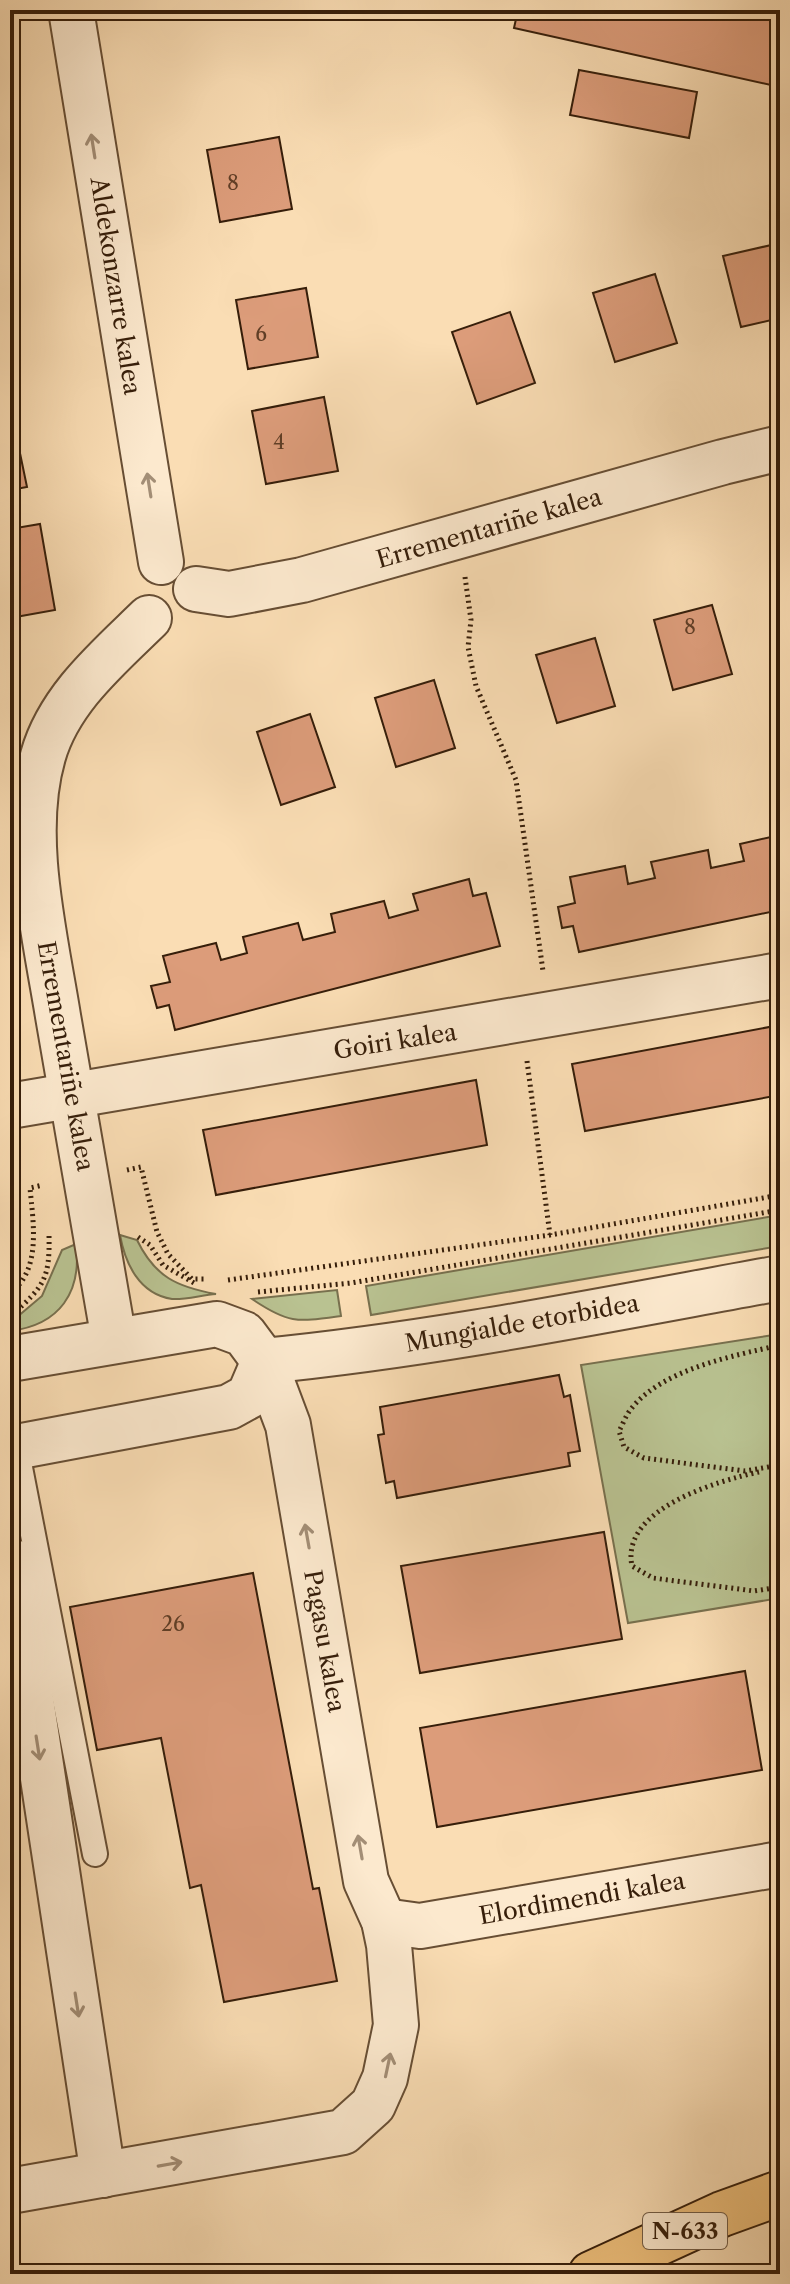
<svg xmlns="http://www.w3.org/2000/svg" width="790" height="2284" font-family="'Libre Caslon Text',serif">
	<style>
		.green { fill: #b9c291; stroke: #78704e; stroke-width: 2 }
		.building { fill: #dc9c7a; stroke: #361e0a; stroke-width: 2 }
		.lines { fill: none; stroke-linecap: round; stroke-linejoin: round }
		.service-casing { stroke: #674e34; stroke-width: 28 }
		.minor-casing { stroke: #674e34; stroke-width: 48 }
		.tertiary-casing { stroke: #674e34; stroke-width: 48 }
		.motorway-casing { stroke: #361e0a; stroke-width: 48 }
		.path { stroke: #361e0a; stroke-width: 5; stroke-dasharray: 2 4; stroke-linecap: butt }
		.service { stroke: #fce9ce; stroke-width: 24 }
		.minor { stroke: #fce9ce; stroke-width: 44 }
		.tertiary { stroke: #fce9ce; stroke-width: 44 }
		.motorway { stroke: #edbe7a; stroke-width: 44 }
		.oneway { stroke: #a38e76 }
		.labels { text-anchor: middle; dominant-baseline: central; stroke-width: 6; stroke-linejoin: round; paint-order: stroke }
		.number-label { font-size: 20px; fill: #603e26 }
		.shield { fill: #fce9ce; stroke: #715b45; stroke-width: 2 }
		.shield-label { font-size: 22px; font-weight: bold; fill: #361e0a }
		.street-label { font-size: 24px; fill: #361e0a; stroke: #fce9ce }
	</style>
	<rect width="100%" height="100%" fill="#faddb4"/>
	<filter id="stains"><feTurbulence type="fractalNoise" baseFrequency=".0025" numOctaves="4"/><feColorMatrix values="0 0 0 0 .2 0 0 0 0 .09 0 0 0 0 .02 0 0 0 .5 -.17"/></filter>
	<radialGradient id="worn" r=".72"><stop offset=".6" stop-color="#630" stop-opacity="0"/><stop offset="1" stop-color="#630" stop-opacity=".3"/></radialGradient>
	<g class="green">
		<polygon points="780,1215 780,1246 371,1315 366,1286"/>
		<path d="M120 1235 137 1240C155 1277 177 1287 216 1294 202 1295 185 1300 172 1299 139 1294 125 1263 120 1235Z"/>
		<path d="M76 1244C82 1292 60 1325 10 1331V1323L42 1296 62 1250Z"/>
		<path d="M337 1290 341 1316C297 1322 289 1324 252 1299Z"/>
		<polygon points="780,1334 780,1598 628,1623 581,1365"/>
	</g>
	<g class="building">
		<polygon points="518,10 780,10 780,87 514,28"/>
		<polygon points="579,70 697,92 689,138 570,115"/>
		<polygon points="279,137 292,209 220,222 207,150"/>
		<polygon points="780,243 780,318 741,327 723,256"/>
		<polygon points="655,274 677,343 615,362 593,293"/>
		<polygon points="306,288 318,357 248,369 236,300"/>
		<polygon points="510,312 535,383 477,404 452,332"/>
		<polygon points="324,397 338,471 266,484 252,411"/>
		<polygon points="10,405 27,487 10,490"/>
		<polygon points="40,524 55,610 10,618 10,529"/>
		<polygon points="712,605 732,674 673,690 654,620"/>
		<polygon points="595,638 615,706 557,723 536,655"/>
		<polygon points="434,680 455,748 396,767 375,698"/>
		<polygon points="310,714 335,787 281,805 257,732"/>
		<polygon points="780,835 780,910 579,952 573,926 562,928 558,907 575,903 570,877 625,866 628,884 655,878 651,862 708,850 711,868 744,861 740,844"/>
		<polygon points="469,879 473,896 486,893 500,946 175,1030 169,1005 157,1008 151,986 170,982 163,956 216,943 221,960 247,953 243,937 298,923 303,940 335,932 331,914 384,901 389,918 418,910 413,894"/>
		<polygon points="780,1025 780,1095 585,1131 572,1064"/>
		<polygon points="476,1080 487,1145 216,1195 203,1130"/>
		<polygon points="559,1375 564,1397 570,1395 580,1451 568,1453 570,1466 397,1498 394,1481 386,1483 378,1435 384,1434 380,1407"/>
		<polygon points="604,1532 622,1639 420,1673 401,1566"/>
		<polygon points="253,1573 313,1889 319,1888 337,1981 224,2002 201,1885 190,1888 161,1738 97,1750 70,1607"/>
		<polygon points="745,1671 762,1770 437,1827 420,1728"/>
	</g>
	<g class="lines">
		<defs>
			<polyline id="service" points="16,1447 95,1854"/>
			<g id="minor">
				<polyline points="71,10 161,562"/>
				<polyline points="196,589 229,594 302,580 723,462 780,448"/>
				<polyline points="10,1106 780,975"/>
				<path d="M114 1340C95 1232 76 1124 58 1016 45 935 20 836 43 756 59 699 108 658 149 618"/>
				<polyline points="10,1560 103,2175"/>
				<polyline points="384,1921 420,1926 780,1864"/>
				<polyline points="10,2191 343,2132 373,2105 385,2078 396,2025 389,1945 384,1921 366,1881 288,1425 264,1361"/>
			</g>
			<g id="tertiary">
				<polyline points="10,1359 217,1324 244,1334 264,1361"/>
				<path d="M264 1361C437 1344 609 1309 780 1278"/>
				<polyline points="10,1444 16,1447 229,1407 249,1396 264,1361"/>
			</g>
			<polyline id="motorway" points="591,2274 722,2214 780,2193"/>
		</defs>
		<use href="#service" class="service-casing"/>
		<use href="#minor" class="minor-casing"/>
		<use href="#tertiary" class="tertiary-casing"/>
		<use href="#motorway" class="motorway-casing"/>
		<g class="path">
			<polyline points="465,577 471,620 468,647 476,686 516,780 543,971"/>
			<polyline points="10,1026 17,1048"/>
			<polyline points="527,1061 550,1235"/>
			<polyline points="127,1170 141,1167 157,1232 168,1254 192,1279 206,1279"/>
			<polyline points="138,1237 150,1245 163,1265 194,1283"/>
			<polyline points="228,1280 550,1235 780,1195"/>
			<polyline points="258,1292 351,1283 780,1210"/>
			<path d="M10 1293C42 1270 33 1222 30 1188L43 1185"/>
			<path d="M12 1315C44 1286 50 1279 49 1235"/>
			<path d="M780 1345C733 1356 662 1369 631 1409 626 1415 623 1424 619 1431L624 1447 644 1458 745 1471 780 1465"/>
			<path d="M759 1472C717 1481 620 1509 632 1566L653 1578 754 1591 780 1587"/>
		</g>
		<use href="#service" class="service"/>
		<use href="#minor" class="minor"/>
		<use href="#tertiary" class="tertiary"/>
		<use href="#motorway" class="motorway"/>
	</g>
	<defs><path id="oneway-shaft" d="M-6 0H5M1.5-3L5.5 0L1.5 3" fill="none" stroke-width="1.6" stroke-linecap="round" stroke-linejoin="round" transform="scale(2)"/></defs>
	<g class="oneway">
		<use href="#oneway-shaft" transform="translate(93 146) rotate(-99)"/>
		<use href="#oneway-shaft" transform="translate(149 485) rotate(-99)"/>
		<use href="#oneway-shaft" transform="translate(307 1536) rotate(-100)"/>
		<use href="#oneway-shaft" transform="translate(38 1748) rotate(81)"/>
		<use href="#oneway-shaft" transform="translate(360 1847) rotate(-100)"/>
		<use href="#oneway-shaft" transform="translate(77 2005) rotate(81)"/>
		<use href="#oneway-shaft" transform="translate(388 2065) rotate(-78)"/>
		<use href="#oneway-shaft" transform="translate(170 2164) rotate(-10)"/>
	</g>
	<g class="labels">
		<g class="number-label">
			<text x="233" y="183">8</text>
			<text x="261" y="334">6</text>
			<text x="279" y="442">4</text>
			<text x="690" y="627">8</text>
			<text x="173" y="1624">26</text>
		</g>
		<rect class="shield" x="643" y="2213" width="84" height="36" rx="6"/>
		<g class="shield-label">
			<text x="685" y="2231">N-633</text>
		</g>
		<g class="street-label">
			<text transform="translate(116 286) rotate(81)">Aldekonzarre kalea</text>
			<text transform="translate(489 528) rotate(-16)">Errementariñe kalea</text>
			<text transform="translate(395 1041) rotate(-9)">Goiri kalea</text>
			<text transform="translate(66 1056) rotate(80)">Errementariñe kalea</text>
			<text transform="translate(522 1323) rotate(-10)">Mungialde etorbidea</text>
			<text transform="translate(325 1641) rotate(80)">Pagasu kalea</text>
			<text transform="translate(582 1898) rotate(-10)">Elordimendi kalea</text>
		</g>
	</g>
	<rect width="790" height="2284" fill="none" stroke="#faddb4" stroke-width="40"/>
	<rect x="12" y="12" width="766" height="2260" fill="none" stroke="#361e0a" stroke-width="4"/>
	<rect x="20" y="20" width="750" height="2244" fill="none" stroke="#361e0a" stroke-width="2"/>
	<rect width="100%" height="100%" filter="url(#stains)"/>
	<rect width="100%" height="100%" fill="url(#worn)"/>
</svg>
